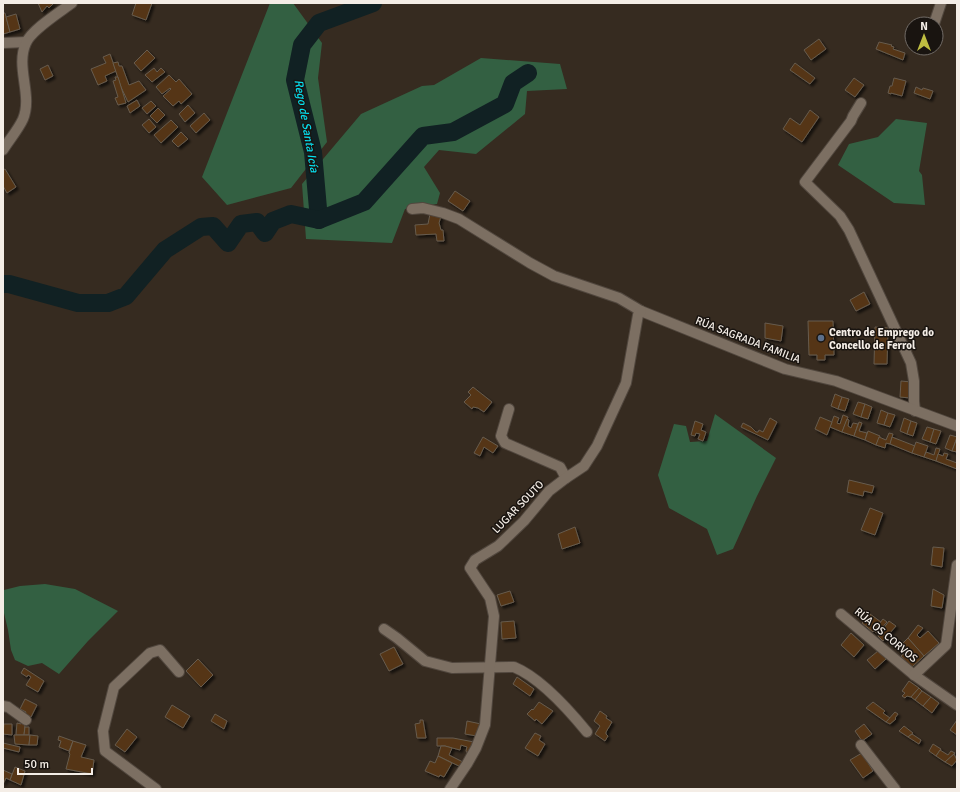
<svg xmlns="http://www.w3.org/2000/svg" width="960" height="792" font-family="Signika,sans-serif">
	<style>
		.green { fill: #336042 }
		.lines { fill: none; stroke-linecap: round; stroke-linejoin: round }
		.river { stroke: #112123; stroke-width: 18 }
		.building { fill: #543612; stroke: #675b4e; filter: url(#shadow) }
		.minor-casing { stroke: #51473e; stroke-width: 12 }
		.minor { stroke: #7c6f62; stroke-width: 10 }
		.service-dot { fill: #5c6f8a; stroke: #191410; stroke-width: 1.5 }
		.labels { text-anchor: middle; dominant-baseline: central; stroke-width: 3; stroke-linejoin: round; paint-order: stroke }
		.poi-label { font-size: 11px; font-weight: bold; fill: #f4ede6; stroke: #191410; text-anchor: start }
		.street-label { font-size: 11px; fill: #f4ede6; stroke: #191410 }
		.water-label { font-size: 12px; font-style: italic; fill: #06deee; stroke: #191410 }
	</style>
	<defs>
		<filter id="shadow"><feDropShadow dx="2.5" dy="2.5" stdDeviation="1" flood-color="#0009"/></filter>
	</defs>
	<rect width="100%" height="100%" fill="#362b20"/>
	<g class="green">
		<polygon points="270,3 293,3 322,43 318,78 327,142 291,188 227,205 202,177"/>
		<polygon points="481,58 560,64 567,89 527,91 525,114 476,154 439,150 424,167 440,193 437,204 405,209 392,243 306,239 302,184 361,114 422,86 434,85"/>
		<polygon points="896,119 927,123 919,171 922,175 925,205 894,203 838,165 849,144 878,137"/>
		<polygon points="715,414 776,458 757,496 733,549 717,555 707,529 669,508 658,475 674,424 686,426 690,442 707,441"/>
		<polygon points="45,584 75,589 118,611 88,641 59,674 42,663 28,666 15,660 11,650 8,630 4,613 4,590 20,586"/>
	</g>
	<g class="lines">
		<g class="river">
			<polyline points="319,220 313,152 295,80 302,45 319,23 373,3"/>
			<polyline points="3,284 9,284 78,303 108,303 126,296 165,250 201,227 213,226 228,243 241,224 257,222 265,233 273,221 291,214 319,220 364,202 423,136 453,132 505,104 513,83 528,73"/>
		</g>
	</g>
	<g class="building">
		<polygon points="38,3 54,3 49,8 47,6 42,12"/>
		<polygon points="136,3 152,3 146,20 132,15"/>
		<polygon points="3,13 5,13 10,32 3,34"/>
		<polygon points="16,14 20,29 10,32 6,17"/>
		<polygon points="819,39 826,49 811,60 804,50"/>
		<polygon points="879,42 892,45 891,46 894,47 893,49 905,53 903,60 876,49"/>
		<polygon points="147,50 155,58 141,71 134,63"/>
		<polygon points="110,54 116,71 105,76 107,81 98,85 91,69 106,63 103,57"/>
		<polygon points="118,62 119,66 122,66 129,85 139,81 146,90 128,102 121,87 113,63"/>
		<polygon points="795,63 815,78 810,84 790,70"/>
		<polygon points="48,65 53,76 45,80 40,69"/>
		<polygon points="154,68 157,72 161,68 165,72 152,82 145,75"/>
		<polygon points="169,75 176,82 179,79 192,94 181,104 179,101 173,106 163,96 171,89 170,88 162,94 156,87"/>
		<polygon points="115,77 118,77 126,103 118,105 115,98 118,97 113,81 116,80"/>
		<polygon points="854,78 864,85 855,97 845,90"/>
		<polygon points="894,78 906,81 902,96 891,93 891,94 888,93 890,86 892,86"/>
		<polygon points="916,87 922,90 923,88 933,91 930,99 914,93"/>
		<polygon points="137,100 140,106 130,113 127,106"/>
		<polygon points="151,101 156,106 147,114 142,108"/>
		<polygon points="188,105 195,113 185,122 179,114"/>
		<polygon points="158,108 165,115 157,123 150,116"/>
		<polygon points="810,110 819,117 802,142 783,129 790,118 800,125"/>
		<polygon points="204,113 210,120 196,133 190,126"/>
		<polygon points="149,119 156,127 149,133 142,125"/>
		<polygon points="171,120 178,127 161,143 154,135"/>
		<polygon points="181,132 188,139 178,147 172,141"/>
		<polygon points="5,169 16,187 7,193 3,186 3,170"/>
		<polygon points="455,191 470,201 463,211 448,201"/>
		<polygon points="430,214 441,216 439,223 441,230 443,230 444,241 437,241 436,234 416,235 415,225 428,224"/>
		<polygon points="864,292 870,304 856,311 850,300"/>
		<polygon points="808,321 833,321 834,355 825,355 825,360 817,360 817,355 809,355"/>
		<polygon points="765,323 783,326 781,341 765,338"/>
		<polygon points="875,327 888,328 887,364 874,364"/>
		<polygon points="901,381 911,382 910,398 900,397"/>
		<polygon points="473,387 492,402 484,412 478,408 473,407 472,409 464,402 471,395 468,392"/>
		<polygon points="835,394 842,397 838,409 831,406"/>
		<polygon points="842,397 849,399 845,411 838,409"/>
		<polygon points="858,402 865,404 861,417 853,414"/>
		<polygon points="865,404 872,407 868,419 861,417"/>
		<polygon points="881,410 888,413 884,425 877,423"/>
		<polygon points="888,413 895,415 890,427 884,425"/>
		<polygon points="843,415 848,417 842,432 830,427 834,416 839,418 837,423 840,424"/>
		<polygon points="820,417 832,422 827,435 815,429"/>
		<polygon points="770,418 777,422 768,440 741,427 743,423 751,427 756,432 758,432 759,430 763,432"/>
		<polygon points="904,418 911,421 907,434 900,431"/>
		<polygon points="847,419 849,420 848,426 851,428 853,423 858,424 854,436 842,432"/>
		<polygon points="695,421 703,424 701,430 706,432 703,441 698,439 700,434 696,433 695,436 691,435"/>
		<polygon points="911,421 917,423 913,436 907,434"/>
		<polygon points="859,422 862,423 859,431 867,433 865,440 854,436"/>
		<polygon points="927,427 934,429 930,442 922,439"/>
		<polygon points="934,429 941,431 936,444 930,442"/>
		<polygon points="868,431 880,436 876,445 865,440"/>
		<polygon points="889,433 893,434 890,444 886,443 885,448 876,445 879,437 886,440"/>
		<polygon points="950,435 957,437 952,451 945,448"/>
		<polygon points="483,437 498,446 493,453 484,447 480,456 474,453"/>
		<polygon points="892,437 915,446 912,453 890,444"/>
		<polygon points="957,438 957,452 952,451"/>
		<polygon points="916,442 928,446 924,457 912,453"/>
		<polygon points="936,448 940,449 936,461 924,457 926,452 934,455"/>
		<polygon points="944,453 948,454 946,459 957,463 957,469 936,461 938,454 943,456"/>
		<polygon points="849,480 874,486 872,493 864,491 863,496 847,492"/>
		<polygon points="870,508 883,513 875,535 861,530"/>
		<polygon points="575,527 580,543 562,549 558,534"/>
		<polygon points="933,547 944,548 942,567 931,565"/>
		<polygon points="933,589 944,595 942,608 931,606"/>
		<polygon points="510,591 514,602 501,606 497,595"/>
		<polygon points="870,614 881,622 873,632 862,623"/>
		<polygon points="883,619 887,622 877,633 874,631"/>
		<polygon points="514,621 516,638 502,639 501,622"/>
		<polygon points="889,621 896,626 883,641 878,636"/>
		<polygon points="918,625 923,628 917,635 920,638 928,631 939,643 924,656 908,638"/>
		<polygon points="851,633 864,645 854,657 841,645"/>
		<polygon points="908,638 924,656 911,668 901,656 905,653 900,646"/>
		<polygon points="394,647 403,664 389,671 380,654"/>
		<polygon points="878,651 886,659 875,669 867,660"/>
		<polygon points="198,659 213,675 201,687 186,671"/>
		<polygon points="24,668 44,681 38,692 26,685 31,677 28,675 27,677 21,673"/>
		<polygon points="517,677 534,689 530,696 513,684"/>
		<polygon points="909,681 919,688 911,697 907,696 905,698 902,696 905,693 902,691"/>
		<polygon points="919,688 922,691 915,700 911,697"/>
		<polygon points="922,691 931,697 923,706 915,700"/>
		<polygon points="931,697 939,703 932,713 923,706"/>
		<polygon points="25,699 37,705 31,717 25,714 26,712 20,709"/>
		<polygon points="539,702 553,711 542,724 536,719 535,721 527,714 532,709 533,710"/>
		<polygon points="873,702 885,711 883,713 890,718 886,722 866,708"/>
		<polygon points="172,705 190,716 183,728 165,717"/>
		<polygon points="600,711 607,716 606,718 612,722 606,732 606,734 608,736 605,741 595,734 600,726 594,721"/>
		<polygon points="895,712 898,714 895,718 896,719 890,724 886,722"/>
		<polygon points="215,714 227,721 224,729 211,721"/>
		<polygon points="23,719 25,724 24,735 16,735 17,723 21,724"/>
		<polygon points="420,720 423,720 426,738 417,738 415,724 420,723"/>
		<polygon points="957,720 957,735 950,730"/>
		<polygon points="467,721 481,724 477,736 465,734"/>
		<polygon points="4,724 12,724 12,735 3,734"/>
		<polygon points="864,724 872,734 862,741 855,731"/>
		<polygon points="904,726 913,733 908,737 899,731"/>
		<polygon points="25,727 29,727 29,735 24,735"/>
		<polygon points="127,729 137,737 125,752 115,745"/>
		<polygon points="535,733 541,736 539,740 545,744 538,756 525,748"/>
		<polygon points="912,734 921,740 919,744 908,737"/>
		<polygon points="14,735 30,735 29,745 15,744"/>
		<polygon points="30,735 38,736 37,745 29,745"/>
		<polygon points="59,736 73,741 69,751 59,747 61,741 58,740"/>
		<polygon points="437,738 453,738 474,742 468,754 466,751 467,747 461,745 460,750 445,746 437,746"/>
		<polygon points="73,741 86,745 81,757 94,760 92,774 66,769 70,754 69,753"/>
		<polygon points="3,743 20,747 19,752 3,748"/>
		<polygon points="933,744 941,749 936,756 929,751"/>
		<polygon points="441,746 445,746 452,748 449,755 463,762 461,767 438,756"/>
		<polygon points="940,750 948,755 951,751 955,753 945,762 936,756"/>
		<polygon points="862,753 873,771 863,778 850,760"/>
		<polygon points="954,754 957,760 952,766 945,762"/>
		<polygon points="438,756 452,763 444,777 440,775 439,777 425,771 430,761 435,763"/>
		<polygon points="15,767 25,771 21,785 10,780"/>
		<polygon points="3,770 12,774 10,780 6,778 3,784"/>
	</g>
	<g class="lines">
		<defs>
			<g id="minor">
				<polyline points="934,24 941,3"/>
				<polyline points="3,43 26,42"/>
				<polyline points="861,103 853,116 851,121 805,182 840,216 849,230 911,363 914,381 914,401 915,411"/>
				<path d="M3 150C9 140 18 130 23 119 33 95 15 67 26 43 31 30 60 12 72 3"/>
				<polyline points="412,209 423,208 443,213 459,219 530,263 554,276 619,298 641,311 785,369 836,381 957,426"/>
				<polyline points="509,409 501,436 505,443 560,467 566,478"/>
				<polyline points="841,614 914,675 957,705"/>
				<path d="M384 629 397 638 425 661 452 668 514 667C541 678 569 710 587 732"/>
				<polyline points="914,675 946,645 957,565"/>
				<polyline points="3,706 8,707 26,720"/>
				<polyline points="861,745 895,789"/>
				<polyline points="156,789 105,751 103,731 114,687 150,653 160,650 179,672"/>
				<polyline points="450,789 467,764 476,748 485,725 494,616 490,598 470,568 475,560 498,546 524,521 549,491 566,478 584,466 597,446 626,383 638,315 641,311"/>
			</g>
		</defs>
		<use href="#minor" class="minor-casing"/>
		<use href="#minor" class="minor"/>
	</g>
	<circle class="service-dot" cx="821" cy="338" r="4"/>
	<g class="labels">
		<g class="poi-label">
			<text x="829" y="332">Centro de Emprego do<tspan x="829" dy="13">Concello de Ferrol</tspan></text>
		</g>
		<g class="street-label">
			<text transform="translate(748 340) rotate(21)">RÚA SAGRADA FAMILIA</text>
			<text transform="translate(518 507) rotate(-46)">LUGAR SOUTO</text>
			<text transform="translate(886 635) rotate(40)">RÚA OS CORVOS</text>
		</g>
		<g class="water-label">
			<text transform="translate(306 126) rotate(80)">Rego de Santa Icía</text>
		</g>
	</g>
	<rect width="960" height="792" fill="none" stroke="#f4ede6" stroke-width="8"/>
	<g transform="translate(924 36)"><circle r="19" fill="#191410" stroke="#716b66"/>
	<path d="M0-3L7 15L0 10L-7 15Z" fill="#bfbe41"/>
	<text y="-6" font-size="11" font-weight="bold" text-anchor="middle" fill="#f4ede6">N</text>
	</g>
	<path d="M18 768v6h74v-6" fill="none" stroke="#f4ede6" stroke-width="2"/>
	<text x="24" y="768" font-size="12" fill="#f4ede6" stroke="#191410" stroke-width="3" paint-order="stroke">50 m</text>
</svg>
